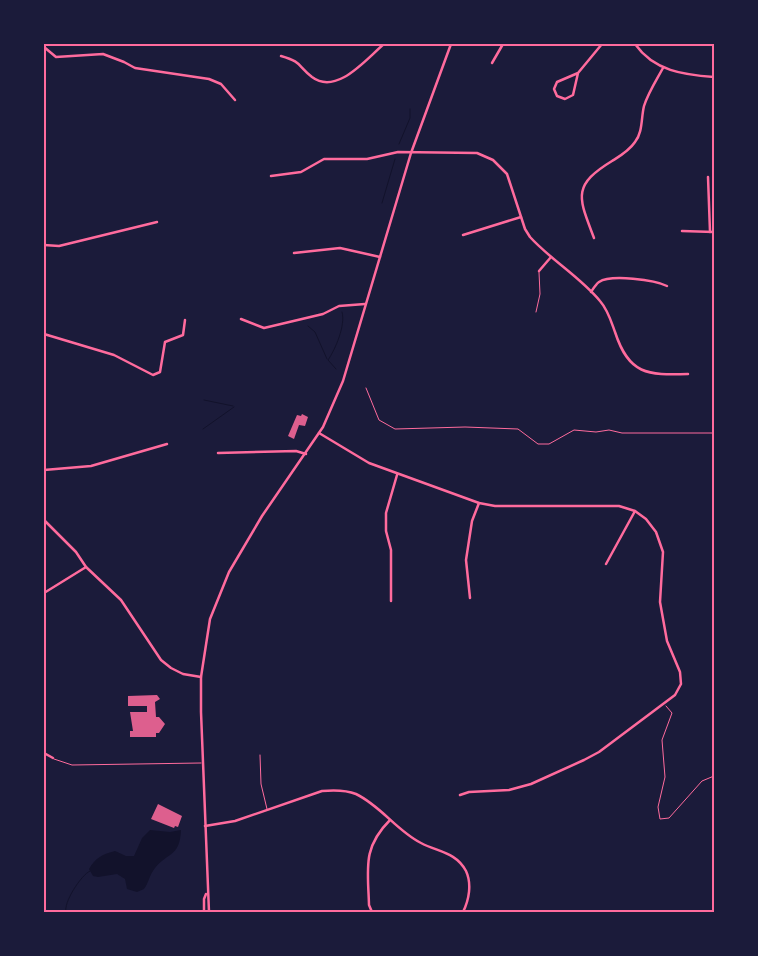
<svg xmlns="http://www.w3.org/2000/svg" width="758" height="956" font-family="Arial,sans-serif">
	<style>
		.water { fill: #12122b }
		.lines { fill: none; stroke-linecap: round; stroke-linejoin: round }
		.stream { stroke: #12122b; stroke-width: 1 }
		.building { fill: #dd5f8e }
		.path { stroke: #ff6b9d; stroke-width: 1 }
		.service { stroke: #ff6b9d; stroke-width: 1 }
		.minor { stroke: #ff6b9d; stroke-width: 2.5 }
		.tertiary { stroke: #ff6b9d; stroke-width: 2.5 }
		.neatline { fill: none; stroke: #ff6b9d; stroke-width: 2 }
	</style>
	<rect width="100%" height="100%" fill="#1b1b3a"/>
	<path class="water" d="M150 830 170 832 181 830C180 859 165 852 153 871 149 877 148 884 144 889L137 892 127 889 125 879 117 874 98 877 93 876 89 869C95 858 103 854 115 851L126 856H134L142 838Z"/>
	<g class="lines">
		<g class="stream">
			<polyline points="399,144 410,118 410,109"/>
			<polyline points="382,203 395,159"/>
			<polyline points="308,326 315,332 327,359"/>
			<path d="M336 369 328 360C335 350 346 325 342 312"/>
			<polyline points="204,400 233,406"/>
			<polyline points="203,429 234,407"/>
			<path d="M66 912C63 903 81 875 90 871"/>
		</g>
	</g>
	<g class="building">
		<polygon points="302,414 308,417 305,426 299,425 294,439 288,436 297,415 301,416"/>
		<polygon points="157,695 160,699 155,702 156,717 159,717 165,724 159,733 156,733 156,737 130,737 130,731 133,731 130,712 147,712 147,706 128,706 128,696"/>
		<polygon points="158,804 182,816 178,827 175,826 174,828 151,819"/>
	</g>
	<g class="lines">
		<g class="path">
			<polyline points="366,388 379,420 395,429 465,427 518,429 538,444 549,444 574,430 596,432 609,430 622,433 714,433"/>
			<polyline points="666,706 672,713 662,740 665,777 658,807 660,819 669,818 702,781 714,776"/>
		</g>
		<g class="service">
			<polyline points="536,312 540,294 539,272"/>
			<polyline points="260,755 261,784 267,809"/>
			<polyline points="54,759 72,765 201,763"/>
		</g>
		<g class="minor">
			<path d="M635 44C654 71 684 75 714 77"/>
			<polyline points="44,47 56,57 103,54 124,62 135,68 209,79 221,84 235,100"/>
			<path d="M281 56C302 62 297 65 312 77 337 96 367 58 384 44"/>
			<polyline points="492,63 503,44"/>
			<polyline points="578,73 557,82 554,89 557,96 565,99 573,95 578,73 602,44"/>
			<path d="M271 176 301 172 324 159H367L398 152 477 153 493 160 507 174 525 229 530 237C551 260 580 277 600 301 608 310 611 321 615 332 629 375 647 375 688 374"/>
			<polyline points="708,177 710,232"/>
			<polyline points="682,231 714,232"/>
			<polyline points="463,235 521,217"/>
			<path d="M594 238C579 198 571 186 612 161 620 156 629 151 635 142 643 132 641 118 644 106 648 93 657 79 663 68"/>
			<polyline points="44,245 59,246 157,222"/>
			<polyline points="294,253 340,248 380,257"/>
			<polyline points="539,271 551,257"/>
			<path d="M591 292C593 289 596 284 599 282 611 274 655 280 667 286"/>
			<polyline points="241,319 264,328 323,314 339,306 365,304"/>
			<polyline points="44,334 114,355 153,375 160,372 165,342 183,335 185,320"/>
			<polyline points="319,433 369,463 479,503 495,506 619,506 635,511 646,519 656,532 663,552 660,602 667,641 680,672 681,684 675,695 599,752 584,760 531,784 509,790 469,792 460,795"/>
			<polyline points="218,453 296,451 306,454"/>
			<polyline points="44,470 91,466 167,444"/>
			<polyline points="44,520 76,552 86,567 121,600 161,660 171,668 183,674 201,677"/>
			<polyline points="606,564 635,511"/>
			<polyline points="44,593 86,567"/>
			<polyline points="470,598 466,560 472,521 479,503"/>
			<polyline points="391,601 391,550 386,531 386,513 397,475"/>
			<polyline points="44,753 53,758"/>
			<path d="M205 826 235 821 322 791C333 790 346 790 356 794 381 806 397 831 421 843 438 852 456 852 466 871 472 884 469 900 463 912"/>
			<path d="M372 912 369 905C368 869 362 848 390 820"/>
		</g>
		<g class="tertiary">
			<polyline points="204,912 204,899 206,894"/>
			<polyline points="209,912 201,712 201,677 210,619 229,572 262,516 323,427 343,381 411,153 451,44"/>
		</g>
	</g>
	<rect width="758" height="956" fill="none" stroke="#1b1b3a" stroke-width="90"/>
	<rect x="45" y="45" width="668" height="866" class="neatline"/>
</svg>
